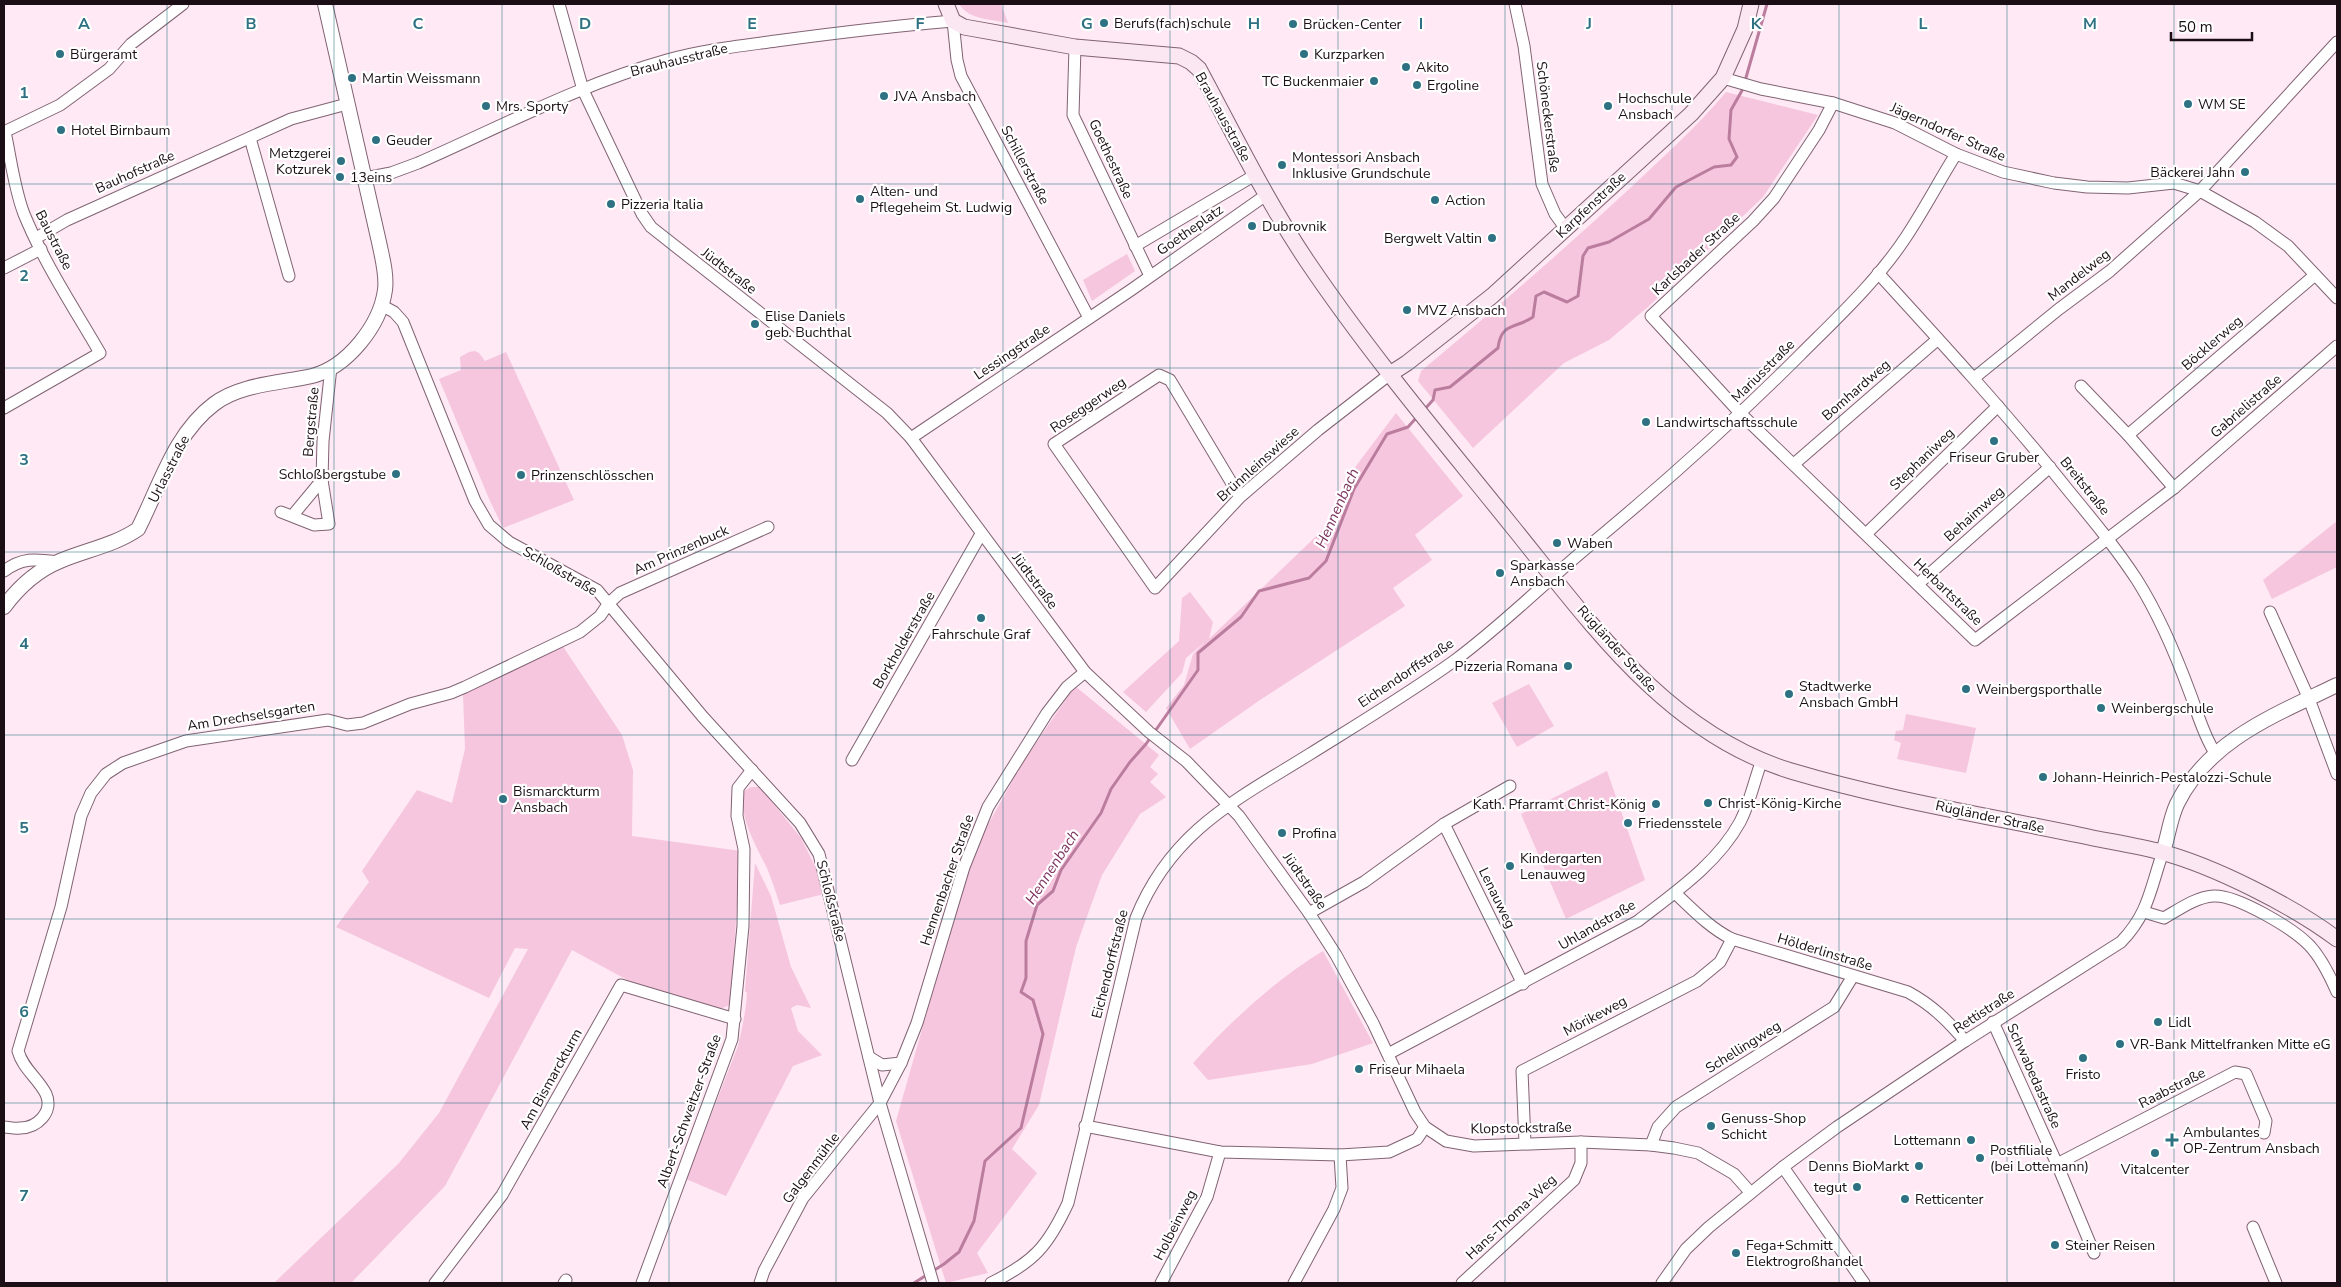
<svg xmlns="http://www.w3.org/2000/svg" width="2341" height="1287" font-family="'Nunito Sans',sans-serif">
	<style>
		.green { fill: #f6c6df }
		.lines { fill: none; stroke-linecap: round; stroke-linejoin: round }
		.stream { stroke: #bb7d9e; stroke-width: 3 }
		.minor-casing { stroke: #816373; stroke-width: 13 }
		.tertiary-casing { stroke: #816373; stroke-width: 16 }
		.secondary-casing { stroke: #816373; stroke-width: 17 }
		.minor { stroke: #fff; stroke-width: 11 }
		.tertiary { stroke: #fff; stroke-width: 14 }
		.secondary { stroke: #fbe7f2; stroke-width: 15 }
		.grid { fill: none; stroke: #2e7182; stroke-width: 1; stroke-opacity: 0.55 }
		.poi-dot { fill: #2e7182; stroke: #fff; stroke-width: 2 }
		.labels { text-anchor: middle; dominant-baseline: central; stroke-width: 4.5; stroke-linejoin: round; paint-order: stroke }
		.poi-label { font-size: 14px; fill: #1b0f15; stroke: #fff; text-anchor: start }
		.street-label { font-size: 14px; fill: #1b0f15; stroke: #fff }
		.water-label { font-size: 15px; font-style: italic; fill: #7d325f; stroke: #fff }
		.grid-label { font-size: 16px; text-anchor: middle; font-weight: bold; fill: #2e7182; stroke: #fff; stroke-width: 4.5; stroke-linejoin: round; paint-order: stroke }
	</style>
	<rect width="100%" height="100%" fill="#fee9f4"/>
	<g class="green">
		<path d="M959 4H1001L1008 23C991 19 969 20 959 4Z"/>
		<path d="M1726 92 1818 115 1763 197 1649 306 1609 340 1564 363 1473 448 1418 381 1421 371C1491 313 1560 253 1627 191 1661 159 1696 128 1726 92Z"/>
		<polygon points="1127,254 1135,271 1092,301 1083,280"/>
		<polygon points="475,351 479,353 485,361 506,352 574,500 503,528 490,501 439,379 461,370 460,357 469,352"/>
		<polygon points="1396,413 1463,496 1415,535 1432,560 1393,588 1405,606 1260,700 1190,749 1166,708 1184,685 1193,654 1205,642 1186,658 1182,673 1146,712 1123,692 1179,641 1182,598 1190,592 1213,622 1209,639 1334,519 1356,466"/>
		<polygon points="2337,521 2337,567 2272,599 2263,580"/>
		<polygon points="562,645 622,735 633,770 632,836 741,851 730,1005 720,1009 633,983 572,950 445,1186 351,1283 274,1283 399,1163 439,1113 528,949 515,948 489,998 336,927 369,882 362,871 417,790 452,803 465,749 463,694"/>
		<polygon points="1529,684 1554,726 1517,747 1492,703"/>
		<polygon points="1075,686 1159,755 1150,767 1158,774 1150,782 1166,797 1140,814 1102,875 1076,947 1039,1105 1012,1149 1037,1173 977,1253 988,1273 946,1283 896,1121 972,853 1023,762"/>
		<polygon points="1906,714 1976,728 1966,773 1897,759 1901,743 1894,740 1896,731 1903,730"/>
		<polygon points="1607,771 1645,880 1566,919 1521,814"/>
		<path d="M751 787H760L801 838 817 870 824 894 780 905C776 893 772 880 767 868 757 848 737 813 744 791Z"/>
		<path d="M755 863 771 896 791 967 811 1008 797 1005 791 1008 798 1031 822 1055 793 1066 726 1196 686 1179 738 1046C742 1028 746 1011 747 993L745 991Z"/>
		<path d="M1323 951 1373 1043 1312 1064 1208 1080 1193 1063C1230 1022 1275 980 1323 951Z"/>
	</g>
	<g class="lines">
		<g class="stream">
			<polyline points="1745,81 1767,4"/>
			<path d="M1423 411 1433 400 1435 390 1450 387 1498 348C1501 322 1516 329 1533 317L1536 296 1544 292 1567 302 1578 296 1583 256 1588 248 1609 242 1649 219 1676 187 1714 167 1731 165 1737 157 1729 139 1731 110 1744 87"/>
			<polyline points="914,1283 944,1264 959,1252 974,1221 985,1161 1021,1128 1043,1034 1033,1000 1021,992 1026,978 1026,941 1037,905 1053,891 1061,870 1101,813 1111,789 1130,762 1146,744 1198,670 1198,653 1241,617 1259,591 1309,578 1326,561 1354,489 1387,434 1408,427 1417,417"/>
		</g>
		<defs>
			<g id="minor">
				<polyline points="559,4 583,90 642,214 651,227 887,413 911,438 1085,672 1149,732 1186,761 1239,816 1309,913 1336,955 1373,1023 1415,1112 1425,1127 1446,1141 1474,1146 1581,1142 1651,1145 1674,1148 1698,1153 1734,1174 1750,1192"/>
				<polyline points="1515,4 1524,46 1542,184 1555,214 1566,229"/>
				<polyline points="1075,47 1073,115 1150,276"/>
				<polyline points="1723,78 1761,89 1833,103 1895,123 1956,154 2003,172 2054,183 2087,187 2128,188 2174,183 2200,191 2255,222 2288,246 2337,298"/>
				<polyline points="1833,103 1819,130 1774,198 1753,221 1651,316 1741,414 1975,640 2174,488 2337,346"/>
				<polyline points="4,132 60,105 109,69 131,44 183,4"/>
				<polyline points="250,138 289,276"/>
				<path d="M365 178 391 173 418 163C500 127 581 84 667 60 702 50 740 46 776 41 835 33 894 26 953 21L957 60 961 76 1089 318"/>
				<polyline points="36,238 67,220 291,119 347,104"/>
				<polyline points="1135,246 1255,175"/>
				<polyline points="4,268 41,249"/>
				<path d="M1878 273C1943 344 2008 415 2068 490 2092 519 2116 548 2137 580 2159 615 2176 655 2190 693 2198 714 2203 734 2215 753"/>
				<polyline points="381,305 394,312 403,322 475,501 489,525 509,542 597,590 703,717 800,823 819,854 880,1103 933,1283"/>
				<polyline points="1974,378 2059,309 2110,271 2200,191 2337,42"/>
				<polyline points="2081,386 2128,435"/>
				<path d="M4 408 100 353C74 308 44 263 24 214 14 188 11 159 5 132"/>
				<polyline points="911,438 1131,290 1266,195"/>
				<polyline points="1794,464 1938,339"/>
				<polyline points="2174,488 2128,435 2315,275"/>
				<polyline points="1240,497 1170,380 1159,375 1054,444 1155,588 1240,497 1318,430 1390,374"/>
				<polyline points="281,512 314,525 329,524 322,480 323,441 331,367"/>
				<polyline points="293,515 322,480"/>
				<polyline points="1866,534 1998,406"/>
				<path d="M4 571C23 557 35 559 58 562"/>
				<polyline points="1918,584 2050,467"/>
				<polyline points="2270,612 2309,699 2337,774"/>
				<polyline points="852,760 981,534"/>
				<polyline points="1444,824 1523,984"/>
				<path d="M1675 893C1693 910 1710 928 1732 939L1908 992C1932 1005 1948 1021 1965 1041"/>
				<path d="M2144 912 2164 918C2178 910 2196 897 2213 896 2236 894 2294 929 2310 946 2322 959 2330 976 2337 992"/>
				<polyline points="1309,913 1364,882 1444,824 1510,786"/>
				<polyline points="1993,1022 2057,1164 2094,1253"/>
				<path d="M1388 1054 1638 921C1674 893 1717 864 1740 822 1750 803 1754 781 1762 760"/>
				<polyline points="869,1057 882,1065 901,1063"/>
				<polyline points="1085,1126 1220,1152 1340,1155 1389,1152 1417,1139 1425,1127"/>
				<path d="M4 1127C9 1127 14 1129 20 1128 37 1128 54 1112 46 1094 38 1078 23 1069 18 1051L61 907 81 816 91 793 106 774 123 763 186 741 328 720 347 725 363 723 410 704 451 693 465 687 580 632 600 616 609 603 620 593 768 527"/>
				<polyline points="1525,1143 1522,1071 1697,981 1720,962 1732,939"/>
				<polyline points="1651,1145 1658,1127 1676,1107 1834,1007 1853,976"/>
				<polyline points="2057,1164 2235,1072 2246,1074 2266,1121 2264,1133"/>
				<polyline points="1783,1167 1864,1283"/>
				<polyline points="2253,1227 2276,1283"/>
				<polyline points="435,1283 502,1195 621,985 735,1019"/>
				<polyline points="564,1283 566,1280"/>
				<polyline points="642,1283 732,1039 743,926 744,849 737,816 738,788 752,770"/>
				<polyline points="760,1283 764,1271 803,1198 880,1103 901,1063 917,1023 964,867 988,807 1047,713 1067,687 1085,672"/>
				<path d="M991 1283C1034 1262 1048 1246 1068 1203L1136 918C1171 831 1236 800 1310 754 1358 724 1408 694 1454 661 1500 627 1540 587 1584 550 1659 488 1731 424 1800 355 1837 318 1877 281 1906 237 1924 210 1939 181 1956 154"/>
				<polyline points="1161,1283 1207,1197 1220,1152"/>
				<polyline points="1294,1283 1334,1209 1342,1188 1340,1155"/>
				<polyline points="1462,1283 1574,1180 1581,1163 1581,1142"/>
				<path d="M1662 1283 1686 1249 1709 1227 1783 1167 1837 1127 1965 1041 2121 942C2149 913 2150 889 2163 852"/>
			</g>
			<g id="tertiary">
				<path d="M4 607C18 588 38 570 60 561 86 550 115 545 138 529 160 486 174 434 214 404 240 384 281 383 312 376 347 367 380 326 385 290 387 274 382 257 379 242L325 4"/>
				<path d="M2163 852C2168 837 2170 819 2177 804 2208 740 2277 714 2337 685"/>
			</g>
			<g id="secondary">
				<path d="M946 4 953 21 964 27 1075 47 1179 56 1191 62 1199 69C1234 134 1266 200 1307 261 1369 353 1441 438 1511 525 1589 621 1666 733 1791 771 1885 799 1983 815 2079 835 2106 841 2134 845 2161 852 2214 866 2293 906 2337 939"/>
				<polyline points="1390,374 1407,363 1492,296 1691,114 1723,78 1745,29 1751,4"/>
			</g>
		</defs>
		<use href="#minor" class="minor-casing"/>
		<use href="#tertiary" class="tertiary-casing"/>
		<use href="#secondary" class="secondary-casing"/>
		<use href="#minor" class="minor"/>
		<use href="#tertiary" class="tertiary"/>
		<use href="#secondary" class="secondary"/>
	</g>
	<path class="grid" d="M167 4V1283M334 4V1283M502 4V1283M669 4V1283M836 4V1283M1003 4V1283M1170 4V1283M1338 4V1283M1505 4V1283M1672 4V1283M1839 4V1283M2007 4V1283M2174 4V1283M4 184H2337M4 368H2337M4 552H2337M4 735H2337M4 919H2337M4 1103H2337"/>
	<g class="poi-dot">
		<circle cx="1104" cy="23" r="5"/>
		<circle cx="1293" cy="24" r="5"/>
		<circle cx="60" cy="54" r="5"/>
		<circle cx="1304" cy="54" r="5"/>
		<circle cx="1406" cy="67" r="5"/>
		<circle cx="352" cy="78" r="5"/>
		<circle cx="1374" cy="81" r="5"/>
		<circle cx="1417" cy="85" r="5"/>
		<circle cx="884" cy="96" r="5"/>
		<circle cx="2188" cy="104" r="5"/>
		<circle cx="486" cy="106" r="5"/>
		<circle cx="1608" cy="106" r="5"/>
		<circle cx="61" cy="130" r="5"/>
		<circle cx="376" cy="140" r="5"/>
		<circle cx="341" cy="161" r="5"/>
		<circle cx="1282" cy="165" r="5"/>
		<circle cx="2245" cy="172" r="5"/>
		<circle cx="340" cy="177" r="5"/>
		<circle cx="860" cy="199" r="5"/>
		<circle cx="1435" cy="200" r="5"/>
		<circle cx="611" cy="204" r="5"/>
		<circle cx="1252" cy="226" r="5"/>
		<circle cx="1492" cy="238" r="5"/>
		<circle cx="1407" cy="310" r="5"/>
		<circle cx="755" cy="324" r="5"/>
		<circle cx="1646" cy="422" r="5"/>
		<circle cx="1994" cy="441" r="5"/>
		<circle cx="396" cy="474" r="5"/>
		<circle cx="521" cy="475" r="5"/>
		<circle cx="1557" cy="543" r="5"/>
		<circle cx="1500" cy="573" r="5"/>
		<circle cx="981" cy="618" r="5"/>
		<circle cx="1568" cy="666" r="5"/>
		<circle cx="1966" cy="689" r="5"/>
		<circle cx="1789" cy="694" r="5"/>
		<circle cx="2101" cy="708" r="5"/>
		<circle cx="2043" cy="777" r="5"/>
		<circle cx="503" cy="799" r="5"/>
		<circle cx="1708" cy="803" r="5"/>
		<circle cx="1656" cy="804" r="5"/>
		<circle cx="1628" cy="823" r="5"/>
		<circle cx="1282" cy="833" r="5"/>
		<circle cx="1510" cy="866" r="5"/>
		<circle cx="2158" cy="1022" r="5"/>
		<circle cx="2120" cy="1044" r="5"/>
		<circle cx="2083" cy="1058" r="5"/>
		<circle cx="1359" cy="1069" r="5"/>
		<circle cx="1711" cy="1126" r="5"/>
		<circle cx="1971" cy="1140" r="5"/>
		<path d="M2169.5 1132.5h5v5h5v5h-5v5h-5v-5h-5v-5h5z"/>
		<circle cx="2155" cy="1153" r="5"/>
		<circle cx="1980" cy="1158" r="5"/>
		<circle cx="1919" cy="1166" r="5"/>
		<circle cx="1857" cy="1187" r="5"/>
		<circle cx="1905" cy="1199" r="5"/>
		<circle cx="2055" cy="1245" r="5"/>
		<circle cx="1736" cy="1253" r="5"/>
	</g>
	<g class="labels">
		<g class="poi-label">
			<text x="1114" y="23">Berufs(fach)schule</text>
			<text x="1303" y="24">Brücken-Center</text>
			<text x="70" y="54">Bürgeramt</text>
			<text x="1314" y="54">Kurzparken</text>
			<text x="1416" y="67">Akito</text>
			<text x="362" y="78">Martin Weissmann</text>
			<text x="1364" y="81" text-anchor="end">TC Buckenmaier</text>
			<text x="1427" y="85">Ergoline</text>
			<text x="894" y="96">JVA Ansbach</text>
			<text x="1618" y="98">Hochschule<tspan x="1618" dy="16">Ansbach</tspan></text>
			<text x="2198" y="104">WM SE</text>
			<text x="496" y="106">Mrs. Sporty</text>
			<text x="71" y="130">Hotel Birnbaum</text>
			<text x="386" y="140">Geuder</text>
			<text x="331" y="153" text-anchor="end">Metzgerei<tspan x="331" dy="16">Kotzurek</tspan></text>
			<text x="1292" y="157">Montessori Ansbach<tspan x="1292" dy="16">Inklusive Grundschule</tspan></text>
			<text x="2235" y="172" text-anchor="end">Bäckerei Jahn</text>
			<text x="350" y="177">13eins</text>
			<text x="870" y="191">Alten- und<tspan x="870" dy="16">Pflegeheim St. Ludwig</tspan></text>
			<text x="1445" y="200">Action</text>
			<text x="621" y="204">Pizzeria Italia</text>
			<text x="1262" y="226">Dubrovnik</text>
			<text x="1482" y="238" text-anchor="end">Bergwelt Valtin</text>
			<text x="1417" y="310">MVZ Ansbach</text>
			<text x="765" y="316">Elise Daniels<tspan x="765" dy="16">geb. Buchthal</tspan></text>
			<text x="1656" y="422">Landwirtschaftsschule</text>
			<text x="1994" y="457" text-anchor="middle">Friseur Gruber</text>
			<text x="386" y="474" text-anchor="end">Schloßbergstube</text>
			<text x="531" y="475">Prinzenschlösschen</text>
			<text x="1567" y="543">Waben</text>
			<text x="1510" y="565">Sparkasse<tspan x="1510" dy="16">Ansbach</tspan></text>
			<text x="981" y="634" text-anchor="middle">Fahrschule Graf</text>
			<text x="1558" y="666" text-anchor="end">Pizzeria Romana</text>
			<text x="1799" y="686">Stadtwerke<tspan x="1799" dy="16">Ansbach GmbH</tspan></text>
			<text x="1976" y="689">Weinbergsporthalle</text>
			<text x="2111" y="708">Weinbergschule</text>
			<text x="2053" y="777">Johann-Heinrich-Pestalozzi-Schule</text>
			<text x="513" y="791">Bismarckturm<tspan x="513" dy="16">Ansbach</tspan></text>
			<text x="1718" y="803">Christ-König-Kirche</text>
			<text x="1646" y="804" text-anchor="end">Kath. Pfarramt Christ-König</text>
			<text x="1638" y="823">Friedensstele</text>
			<text x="1292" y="833">Profina</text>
			<text x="1520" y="858">Kindergarten<tspan x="1520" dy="16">Lenauweg</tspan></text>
			<text x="2168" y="1022">Lidl</text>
			<text x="2130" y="1044">VR-Bank Mittelfranken Mitte eG</text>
			<text x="1369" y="1069">Friseur Mihaela</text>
			<text x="2083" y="1074" text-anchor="middle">Fristo</text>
			<text x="1721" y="1118">Genuss-Shop<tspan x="1721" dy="16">Schicht</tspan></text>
			<text x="2183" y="1132">Ambulantes<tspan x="2183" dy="16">OP-Zentrum Ansbach</tspan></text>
			<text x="1961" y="1140" text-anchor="end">Lottemann</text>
			<text x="1990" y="1150">Postfiliale<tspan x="1990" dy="16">(bei Lottemann)</tspan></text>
			<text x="1909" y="1166" text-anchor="end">Denns BioMarkt</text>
			<text x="2155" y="1169" text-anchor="middle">Vitalcenter</text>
			<text x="1847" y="1187" text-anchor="end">tegut</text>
			<text x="1915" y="1199">Retticenter</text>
			<text x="1746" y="1245">Fega+Schmitt<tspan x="1746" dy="16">Elektrogroßhandel</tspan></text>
			<text x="2065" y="1245">Steiner Reisen</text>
		</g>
		<g class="street-label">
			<text transform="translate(679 60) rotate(-14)">Brauhausstraße</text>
			<text transform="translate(1223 117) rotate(61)">Brauhausstraße</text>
			<text transform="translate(1548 117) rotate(83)">Schöneckerstraße</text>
			<text transform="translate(1948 132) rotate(24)">Jägerndorfer Straße</text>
			<text transform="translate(1111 159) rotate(65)">Goethestraße</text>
			<text transform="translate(1025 165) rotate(62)">Schillerstraße</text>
			<text transform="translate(135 172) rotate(-24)">Bauhofstraße</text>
			<text transform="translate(1591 205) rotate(-43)">Karpfenstraße</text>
			<text transform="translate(1190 230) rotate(-35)">Goetheplatz</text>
			<text transform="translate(54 240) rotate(63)">Baustraße</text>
			<text transform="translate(1696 254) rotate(-43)">Karlsbader Straße</text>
			<text transform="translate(729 271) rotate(38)">Jüdtstraße</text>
			<text transform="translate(2079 275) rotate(-38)">Mandelweg</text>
			<text transform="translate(2212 343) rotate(-41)">Böcklerweg</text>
			<text transform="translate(1012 352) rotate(-34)">Lessingstraße</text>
			<text transform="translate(1763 371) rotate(-45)">Mariusstraße</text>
			<text transform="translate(1856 390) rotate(-41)">Bomhardweg</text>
			<text transform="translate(1088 405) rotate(-34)">Roseggerweg</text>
			<text transform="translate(2246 406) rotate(-41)">Gabrielistraße</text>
			<text transform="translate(311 422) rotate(-85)">Bergstraße</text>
			<text transform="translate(1922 459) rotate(-44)">Stephaniweg</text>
			<text transform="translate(1258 464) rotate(-42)">Brünnleinswiese</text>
			<text transform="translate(169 469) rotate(-63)">Urlasstraße</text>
			<text transform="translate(2085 486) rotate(51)">Breitstraße</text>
			<text transform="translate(1974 514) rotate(-42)">Behaimweg</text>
			<text transform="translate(681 550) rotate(-24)">Am Prinzenbuck</text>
			<text transform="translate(560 571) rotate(30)">Schloßstraße</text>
			<text transform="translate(1035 581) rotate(53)">Jüdtstraße</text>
			<text transform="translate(1948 592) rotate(44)">Herbartstraße</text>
			<text transform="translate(904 640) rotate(-60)">Borkholderstraße</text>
			<text transform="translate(1617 649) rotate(48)">Rügländer Straße</text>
			<text transform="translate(1406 673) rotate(-34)">Eichendorffstraße</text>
			<text transform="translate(251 716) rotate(-9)">Am Drechselsgarten</text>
			<text transform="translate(1990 817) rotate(12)">Rügländer Straße</text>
			<text transform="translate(947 880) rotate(-71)">Hennenbacher Straße</text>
			<text transform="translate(1305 881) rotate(55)">Jüdtstraße</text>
			<text transform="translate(1497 898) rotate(64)">Lenauweg</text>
			<text transform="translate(831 901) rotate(76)">Schloßstraße</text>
			<text transform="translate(1597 925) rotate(-30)">Uhlandstraße</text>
			<text transform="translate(1825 952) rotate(17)">Hölderlinstraße</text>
			<text transform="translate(1110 964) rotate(-76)">Eichendorffstraße</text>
			<text transform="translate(1984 1011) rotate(-33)">Rettistraße</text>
			<text transform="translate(1595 1016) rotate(-28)">Mörikeweg</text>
			<text transform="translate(1743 1047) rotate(-32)">Schellingweg</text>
			<text transform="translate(2034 1076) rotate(66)">Schwabedastraße</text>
			<text transform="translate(551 1079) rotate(-61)">Am Bismarckturm</text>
			<text transform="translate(2172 1088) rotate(-27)">Raabstraße</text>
			<text transform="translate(689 1111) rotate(-70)">Albert-Schweitzer-Straße</text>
			<text transform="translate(1521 1128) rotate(-1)">Klopstockstraße</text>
			<text transform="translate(811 1168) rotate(-53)">Galgenmühle</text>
			<text transform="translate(1511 1217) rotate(-43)">Hans-Thoma-Weg</text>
			<text transform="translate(1175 1225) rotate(-63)">Holbeinweg</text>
		</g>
		<g class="water-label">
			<text transform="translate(1337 508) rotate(-66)">Hennenbach</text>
			<text transform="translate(1052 867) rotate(-57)">Hennenbach</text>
		</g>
	</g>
	<g class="grid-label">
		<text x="84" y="29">A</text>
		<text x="251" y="29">B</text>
		<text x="418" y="29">C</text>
		<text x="585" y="29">D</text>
		<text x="752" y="29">E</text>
		<text x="920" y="29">F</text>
		<text x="1087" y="29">G</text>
		<text x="1254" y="29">H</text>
		<text x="1421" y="29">I</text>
		<text x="1589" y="29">J</text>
		<text x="1756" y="29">K</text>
		<text x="1923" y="29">L</text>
		<text x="2090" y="29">M</text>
		<text x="24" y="98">1</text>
		<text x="24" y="281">2</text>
		<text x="24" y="465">3</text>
		<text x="24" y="649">4</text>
		<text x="24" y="833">5</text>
		<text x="24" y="1017">6</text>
		<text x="24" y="1201">7</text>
	</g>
	<rect width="2341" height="1287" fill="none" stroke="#1b0f15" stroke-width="10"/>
	<path d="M2171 32v8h81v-8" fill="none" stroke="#1b0f15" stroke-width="2.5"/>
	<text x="2178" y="32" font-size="15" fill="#1b0f15" stroke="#ffffff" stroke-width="4" paint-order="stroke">50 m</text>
</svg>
